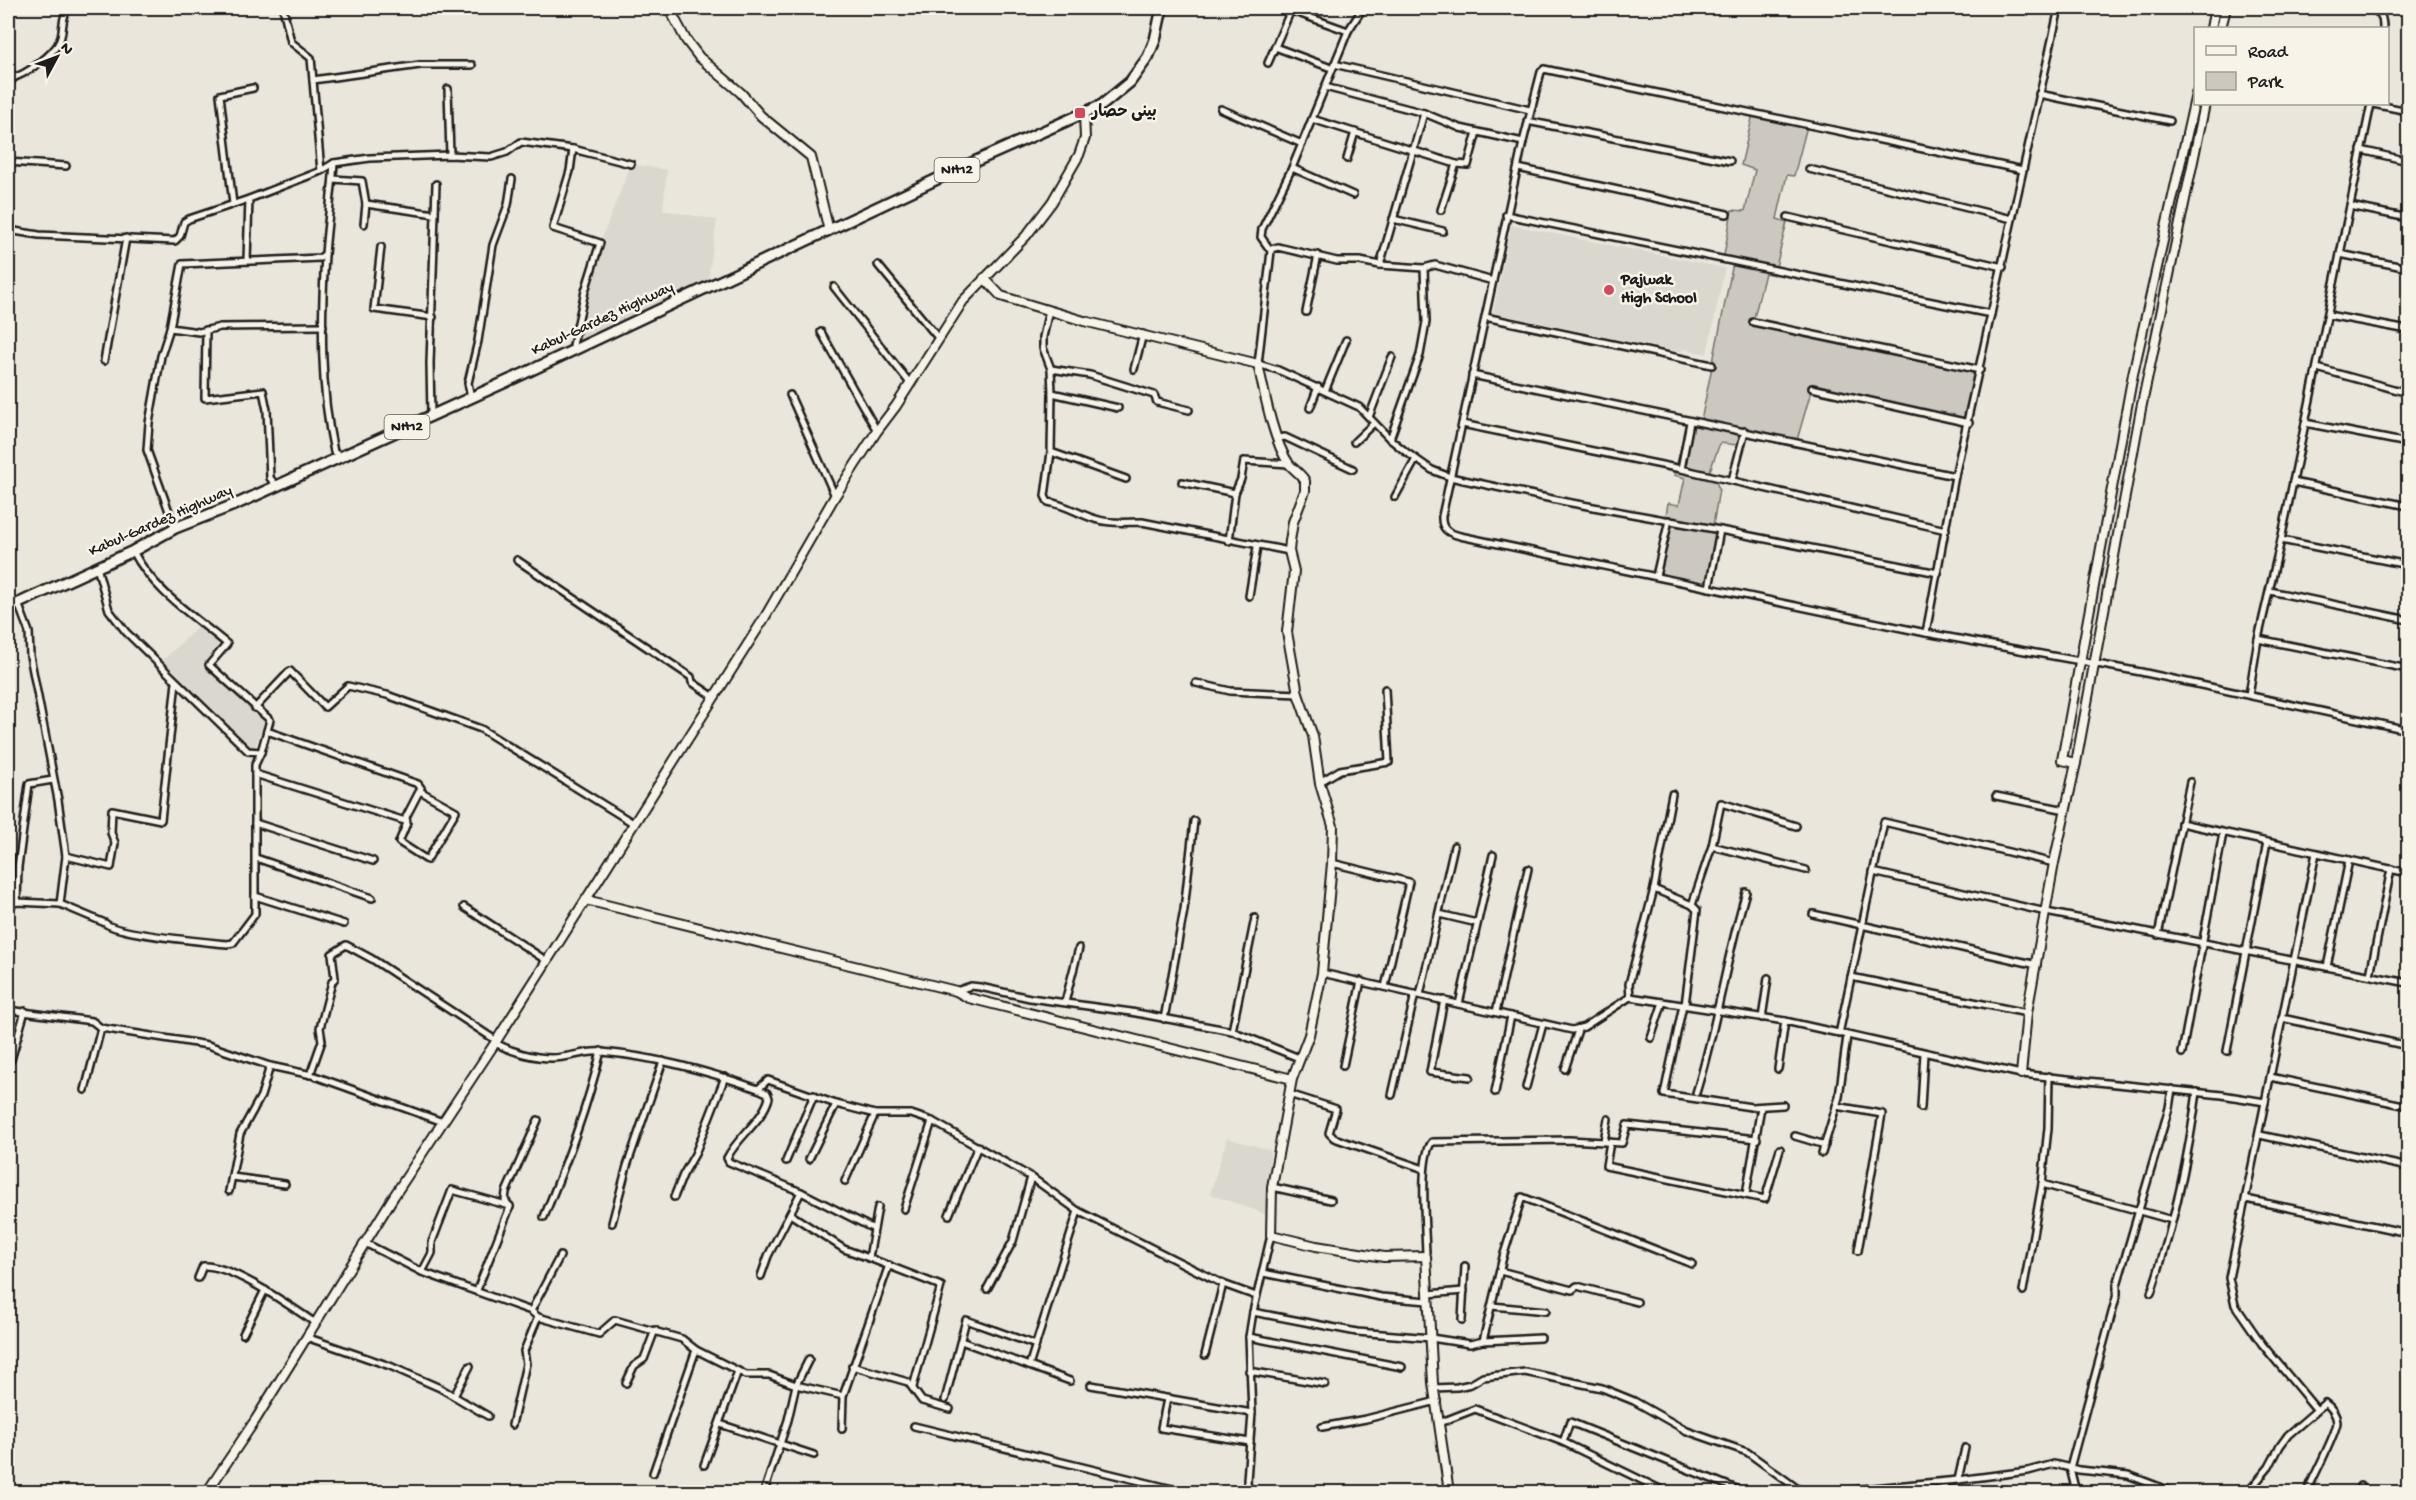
<svg xmlns="http://www.w3.org/2000/svg" width="2416" height="1500" font-family="'Gochi Hand','Playpen Sans Arabic',sans-serif">
	<style>
		.built { fill: #dad7ce }
		.green { fill: #ccc8c0; stroke: #74726e; stroke-width: 1.5 }
		.lines { fill: none; stroke-linecap: round; stroke-linejoin: round }
		.street-casing { stroke: #1c1c1c; stroke-width: 10 }
		.secondary-casing { stroke: #1c1c1c; stroke-width: 12 }
		.highway-casing { stroke: #1c1c1c; stroke-width: 14 }
		.street { stroke: #f7f3e8; stroke-width: 5 }
		.secondary { stroke: #f7f3e8; stroke-width: 8 }
		.highway { stroke: #f7f3e8; stroke-width: 9 }
		.poi-dot { fill: #d1495b; stroke: #f7f3e8; stroke-width: 2 }
		.labels { text-anchor: middle; dominant-baseline: central; stroke-width: 5; stroke-linejoin: round; paint-order: stroke }
		.shield { fill: #f7f3e8; stroke: #5e5c59; stroke-width: 1.5 }
		.shield-label { font-size: 15px; font-weight: bold; fill: #1c1c1c }
		.poi-label { font-size: 16px; font-weight: bold; fill: #1c1c1c; stroke: #f7f3e8; text-anchor: start }
		.street-label { font-size: 16px; fill: #1c1c1c; stroke: #f7f3e8 }
	</style>
	<rect width="100%" height="100%" fill="#eae6dc"/>
	<filter id="ink" filterUnits="userSpaceOnUse"><feTurbulence type="fractalNoise" baseFrequency=".0167" numOctaves="2"/><feDisplacementMap in="SourceGraphic" scale="12" xChannelSelector="R" yChannelSelector="G"/><feConvolveMatrix kernelMatrix="1 2 1 2 8 2 1 2 1" color-interpolation-filters="sRGB"/></filter>
	<g filter="url(#ink)">
		<g class="built">
			<polygon points="631,164 667,170 663,210 717,220 707,287 575,350 573,345 600,243"/>
			<polygon points="1511,225 1725,268 1707,354 1684,349 1679,352 1493,313"/>
			<polygon points="202,623 222,643 207,659 248,701 268,713 253,752 163,660"/>
			<polygon points="1227,1138 1270,1150 1268,1215 1210,1194"/>
		</g>
		<polygon class="green" points="1753,114 1807,126 1794,176 1787,175 1777,219 1787,222 1774,275 1765,273 1753,322 1980,370 1969,423 1812,388 1795,447 1740,435 1737,445 1720,443 1708,476 1716,482 1719,489 1712,532 1721,534 1709,588 1656,576 1668,503 1679,505 1685,478 1674,475 1687,424 1700,426 1733,263 1723,261 1732,210 1745,211 1755,170 1741,165"/>
		<g class="lines">
			<defs>
				<g id="street">
					<polyline points="283,8 291,42 311,58 321,171"/>
					<polyline points="1284,8 1348,31"/>
					<polyline points="1363,8 1348,31 1292,168 1262,229 1261,237 1271,251 1258,364 1278,370 1359,407 1390,439 1406,452 1432,470 1450,477 1566,502 1720,530 1938,573"/>
					<path d="M2368 8C2380 12 2383 15 2383 28"/>
					<polyline points="507,10 508,8"/>
					<polyline points="2381,13 2389,8"/>
					<polyline points="1275,47 1331,68"/>
					<polyline points="1268,63 1291,10"/>
					<polyline points="1334,64 1530,110"/>
					<polyline points="8,67 14,78"/>
					<polyline points="313,80 420,65 472,65"/>
					<polyline points="1325,87 1424,113 1460,128 1523,142"/>
					<path d="M8 89 12 78C25 75 55 54 60 40 64 29 61 18 68 8"/>
					<polyline points="448,89 450,155"/>
					<polyline points="2039,94 2170,121"/>
					<polyline points="2373,104 2408,111"/>
					<polyline points="1221,109 1302,144"/>
					<polyline points="1312,119 1456,164 1468,165 1477,132"/>
					<polyline points="1527,121 1730,161"/>
					<polyline points="573,149 570,171 553,228 600,243 585,291 573,345 575,350"/>
					<polyline points="2361,150 2408,161"/>
					<polyline points="1347,159 1355,132"/>
					<polyline points="8,162 66,166"/>
					<path d="M334 163C332 194 327 224 325 255 321 320 320 388 334 452L340 456"/>
					<polyline points="1292,168 1353,195"/>
					<polyline points="1518,168 1727,214"/>
					<polyline points="1809,169 2012,219"/>
					<path d="M2023 170 1544 69 1541 72 1523 142 1442 516C1441 530 1449 533 1460 536L1926 633 2141 672 2408 730"/>
					<polyline points="333,179 362,181 366,204 364,224"/>
					<polyline points="233,204 220,95 253,88"/>
					<polyline points="366,204 435,214"/>
					<polyline points="2350,206 2408,218"/>
					<polyline points="1441,210 1456,164"/>
					<polyline points="1506,215 1991,314"/>
					<polyline points="1788,217 2003,267"/>
					<polyline points="1393,219 1443,231"/>
					<polyline points="8,230 39,235 175,241 180,236 184,222 189,219 249,199 321,171 334,163 370,158 450,155 491,157 507,152 521,142 573,149 631,164"/>
					<polyline points="381,247 374,309 433,317"/>
					<polyline points="1271,249 1278,247 1337,261 1360,261 1380,265 1424,268 1435,265 1493,281"/>
					<polyline points="2340,254 2408,268"/>
					<polyline points="247,260 249,199"/>
					<polyline points="878,265 939,339"/>
					<polyline points="1380,265 1424,113"/>
					<polyline points="834,287 909,382"/>
					<path d="M1049 310 1043 337V348L1051 369 1052 393 1051 452 1045 496 1048 502C1068 505 1081 516 1099 520 1113 524 1127 522 1142 522L1289 551"/>
					<polyline points="1306,312 1318,255"/>
					<polyline points="2328,315 2408,330"/>
					<polyline points="1485,317 1712,365"/>
					<polyline points="1753,322 1980,370"/>
					<polyline points="170,328 199,332 220,327 323,326"/>
					<polyline points="206,330 205,398 263,391 267,410 270,478 276,485"/>
					<polyline points="821,332 877,431"/>
					<polyline points="104,361 126,238"/>
					<polyline points="2317,368 2408,393"/>
					<polyline points="1051,369 1090,375 1154,395 1157,402 1189,410"/>
					<polyline points="1134,369 1143,334"/>
					<polyline points="1472,375 1955,476"/>
					<polyline points="1812,388 1969,423"/>
					<polyline points="1325,391 1346,340"/>
					<polyline points="1052,393 1118,408"/>
					<polyline points="790,395 835,496"/>
					<polyline points="471,398 468,383 478,341 493,245 508,205 512,179"/>
					<polyline points="1310,408 1318,387"/>
					<polyline points="431,416 430,363 436,184"/>
					<polyline points="1369,417 1392,357"/>
					<polyline points="2305,423 2408,443"/>
					<polyline points="1462,424 1681,469 1946,530"/>
					<polyline points="1278,438 1285,437 1353,469"/>
					<polyline points="1390,439 1420,355 1426,322 1424,268"/>
					<polyline points="1354,442 1374,423"/>
					<polyline points="1051,452 1126,479"/>
					<polyline points="1681,469 1690,422"/>
					<polyline points="1732,480 1745,431"/>
					<polyline points="1182,482 1235,493"/>
					<polyline points="2293,482 2408,506"/>
					<polyline points="1395,497 1416,459"/>
					<polyline points="175,528 147,450 149,423 161,356 170,328 182,264 320,258 325,254"/>
					<polyline points="2281,540 2408,565"/>
					<polyline points="1229,541 1235,493 1241,479 1244,461 1289,464"/>
					<polyline points="517,560 691,677 692,682 714,697"/>
					<polyline points="97,567 109,610 126,632 248,751 261,752"/>
					<polyline points="1656,576 1669,520"/>
					<polyline points="1709,588 1720,530"/>
					<polyline points="2270,591 2408,620"/>
					<polyline points="1249,596 1257,547"/>
					<polyline points="18,603 29,632 30,656 58,800 66,856 60,904"/>
					<polyline points="1926,633 1955,476 2059,8"/>
					<polyline points="2258,639 2408,669"/>
					<polyline points="1196,683 1230,691 1298,694"/>
					<polyline points="2249,695 2258,639 2281,540 2371,104"/>
					<polyline points="255,708 290,671 325,707 348,686 387,695 481,729 633,823"/>
					<polyline points="267,731 418,784 421,788 406,817 407,823 399,842 427,860 456,811 420,791"/>
					<polyline points="255,774 405,821"/>
					<polyline points="1320,782 1340,770 1389,762 1385,689"/>
					<polyline points="1996,796 2066,810"/>
					<polyline points="255,823 373,861"/>
					<polyline points="2181,823 2408,873"/>
					<polyline points="1712,846 1806,870"/>
					<polyline points="66,856 111,867 115,843 111,833 112,810 161,820 176,682"/>
					<polyline points="256,858 372,898"/>
					<polyline points="1332,863 1409,882 1385,987"/>
					<polyline points="1873,872 2046,912 2408,983"/>
					<polyline points="1654,889 1692,905"/>
					<polyline points="255,896 344,924"/>
					<polyline points="17,902 18,867 29,784 53,780"/>
					<path d="M8 904 17 902 60 904 105 923C115 934 207 942 227 944L233 943 255 914V765L261 752 270 720 209 665 227 644C194 616 153 591 133 551"/>
					<polyline points="464,907 547,961"/>
					<polyline points="1439,914 1477,923"/>
					<polyline points="1813,914 2037,965"/>
					<polyline points="2158,935 2190,782"/>
					<polyline points="2327,967 2349,860"/>
					<polyline points="1322,973 1572,1030 1584,1027 1630,997 1785,1021 2021,1074 2222,1095 2265,1102"/>
					<polyline points="2370,975 2391,869"/>
					<polyline points="1851,977 2027,1013"/>
					<polyline points="956,991 971,986 980,987 1030,998 1131,1012 1232,1031 1299,1058"/>
					<polyline points="1420,995 1454,846"/>
					<polyline points="1630,997 1629,984 1654,889 1672,794"/>
					<polyline points="1444,1000 1430,1072 1470,1077"/>
					<polyline points="1065,1002 1079,948"/>
					<polyline points="1459,1004 1493,855"/>
					<polyline points="1683,1005 1664,1094 1751,1107 1783,1105"/>
					<polyline points="1685,1005 1697,910 1692,905 1712,846 1721,803 1796,826"/>
					<polyline points="8,1010 92,1021 101,1028 208,1045 270,1066 312,1075 443,1122"/>
					<polyline points="1496,1012 1528,869"/>
					<polyline points="1762,1018 1768,978"/>
					<polyline points="2282,1018 2408,1046"/>
					<polyline points="1164,1019 1184,910 1194,821"/>
					<polyline points="1232,1031 1255,918"/>
					<polyline points="1839,1034 1884,822 2054,863"/>
					<polyline points="1651,1038 1663,1002"/>
					<path d="M495 1043C512 1052 534 1058 552 1058 569 1058 586 1050 602 1052 656 1057 708 1071 758 1089L768 1080 836 1104 875 1114H911L932 1121 1031 1177 1078 1211 1223 1284 1256 1296"/>
					<polyline points="2227,1051 2267,842"/>
					<polyline points="2182,1053 2223,833"/>
					<polyline points="11,1060 25,1011"/>
					<polyline points="1343,1066 1361,981"/>
					<polyline points="1565,1069 1578,1030"/>
					<polyline points="1778,1069 1785,1021"/>
					<polyline points="310,1075 322,1041 320,1028 332,982 335,978 332,954 346,945 372,959 497,1041"/>
					<polyline points="2270,1077 2408,1106"/>
					<polyline points="1526,1087 1543,1024"/>
					<path d="M758 1089 767 1093 769 1098C762 1122 738 1136 727 1158L729 1162 801 1192 874 1229"/>
					<polyline points="85,1090 101,1028"/>
					<polyline points="1495,1092 1511,1016"/>
					<path d="M1696 1093C1717 1026 1726 958 1746 892"/>
					<polyline points="1289,1094 1336,1109 1329,1133 1334,1138 1424,1169"/>
					<polyline points="1392,1095 1415,994"/>
					<polyline points="1836,1106 1882,1114 1858,1251"/>
					<polyline points="1921,1108 1924,1053"/>
					<polyline points="2260,1135 2408,1167"/>
					<polyline points="1795,1136 1825,1145"/>
					<polyline points="1604,1141 1608,1119"/>
					<polyline points="1610,1142 1606,1166 1765,1199 1780,1149"/>
					<polyline points="1822,1153 1839,1097 1847,1036"/>
					<polyline points="809,1159 836,1104"/>
					<polyline points="786,1161 814,1095"/>
					<polyline points="232,1177 285,1184"/>
					<polyline points="845,1181 875,1114"/>
					<polyline points="2042,1184 2172,1220"/>
					<polyline points="1272,1187 1331,1200"/>
					<polyline points="229,1191 240,1134 261,1096 270,1066"/>
					<polyline points="1746,1194 1761,1107"/>
					<polyline points="674,1197 683,1175 695,1154 725,1077"/>
					<polyline points="2246,1199 2408,1233"/>
					<polyline points="878,1207 869,1258 941,1286 913,1387"/>
					<polyline points="904,1209 932,1121"/>
					<polyline points="790,1214 844,1249 869,1258"/>
					<polyline points="949,1215 978,1146"/>
					<path d="M544 1217C566 1163 587 1109 601 1051"/>
					<polyline points="612,1223 627,1166 663,1061"/>
					<polyline points="365,1243 422,1272 531,1311 538,1317 599,1334 615,1320 682,1339 696,1350 746,1375 769,1375 796,1385 843,1396 889,1265"/>
					<path d="M1426 1256C1426 1232 1418 1159 1432 1142L1569 1140 1622 1143 1627 1125 1757 1139"/>
					<polyline points="1500,1271 1572,1290 1577,1286 1637,1302"/>
					<polyline points="422,1272 432,1253 432,1242 452,1190 510,1206"/>
					<polyline points="1263,1273 1381,1297 1428,1301"/>
					<polyline points="761,1276 768,1256 801,1192"/>
					<path d="M198 1278 203 1266C231 1264 290 1306 314 1322"/>
					<polyline points="987,1289 1013,1241 1031,1177"/>
					<polyline points="477,1290 510,1207 505,1200 506,1192 538,1120"/>
					<polyline points="2023,1291 2042,1184 2048,1128 2049,1076"/>
					<path d="M2151 1293C2173 1228 2188 1160 2197 1092"/>
					<polyline points="1428,1294 1464,1291"/>
					<polyline points="1492,1306 1546,1311"/>
					<polyline points="531,1311 560,1256"/>
					<polyline points="1253,1312 1357,1332 1431,1338 1470,1344 1483,1341 1541,1338"/>
					<polyline points="1462,1320 1465,1266"/>
					<polyline points="243,1334 265,1290"/>
					<polyline points="306,1337 390,1366 440,1388 488,1416"/>
					<polyline points="1249,1337 1402,1367"/>
					<polyline points="961,1341 1070,1381"/>
					<polyline points="1483,1341 1503,1257 1522,1197 1692,1264"/>
					<polyline points="1205,1355 1223,1284"/>
					<polyline points="852,1366 908,1382 922,1401 950,1409"/>
					<polyline points="1029,1366 1078,1211"/>
					<polyline points="1249,1371 1325,1384"/>
					<polyline points="626,1383 634,1366 644,1359 655,1330"/>
					<polyline points="1091,1385 1252,1413"/>
					<polyline points="1434,1388 1457,1387 1471,1384 1483,1377 1525,1372 1602,1388 1634,1401 1687,1431 1747,1452 1802,1492"/>
					<polyline points="454,1396 470,1366"/>
					<polyline points="1167,1399 1161,1428 1250,1442"/>
					<polyline points="945,1400 966,1320 1036,1345"/>
					<polyline points="2316,1409 2262,1344 2235,1305 2229,1278 2316,853"/>
					<polyline points="1439,1423 1475,1409 1563,1442 1666,1492"/>
					<polyline points="720,1424 814,1455"/>
					<polyline points="512,1425 526,1364 524,1351 538,1317"/>
					<polyline points="914,1426 1185,1492"/>
					<polyline points="1322,1427 1366,1419 1437,1401"/>
					<polyline points="842,1429 843,1396"/>
					<polyline points="1563,1442 1570,1422 1744,1492"/>
					<polyline points="704,1465 738,1371"/>
					<polyline points="653,1473 696,1350"/>
					<polyline points="1958,1480 1965,1448"/>
					<polyline points="277,1492 277,1490"/>
					<polyline points="764,1492 788,1420 796,1385 809,1359"/>
					<polyline points="1248,1492 1247,1480 1252,1413 1249,1337 1253,1312 1271,1235"/>
					<polyline points="1831,1492 1958,1480 2028,1471 2054,1464 2079,1470 2128,1475 2173,1492"/>
					<polyline points="2076,1492 2070,1468 2117,1294 2117,1285 2169,1108 2172,1089"/>
					<path d="M2248 1492 2269 1467 2280 1446 2288 1435 2325 1403C2331 1407 2336 1414 2337 1422 2337 1433 2312 1479 2307 1492"/>
					<polyline points="2358,1492 2360,1486"/>
				</g>
				<g id="secondary">
					<polyline points="669,8 686,40 699,57 741,93 761,116 811,157 829,231"/>
					<polyline points="2211,28 2215,8"/>
					<polyline points="2221,28 2226,8"/>
					<path d="M984 278 1001 296 1014 300 1084 321 1258 364C1264 391 1273 441 1289 464 1294 470 1301 474 1305 481V491L1293 522 1290 541 1289 551 1294 571 1287 632 1298 694 1313 736 1320 784 1333 826 1332 863 1322 973 1309 1035 1292 1079 1272 1187 1271 1235 1316 1246 1384 1257 1426 1256 1433 1383 1449 1492"/>
					<polyline points="2076,763 2062,760 2133,374 2196,94"/>
					<polyline points="586,900 956,991 969,998 1292,1079"/>
					<polyline points="2021,1074 2027,1013 2054,863 2076,763 2141,409 2205,104"/>
					<polyline points="207,1492 256,1419 394,1196 495,1043 765,617 835,496 877,431 896,406 963,301 1026,236 1052,202 1079,155 1085,138 1084,114"/>
				</g>
				<polyline id="highway" points="8,608 133,551 175,528 239,503 523,374 967,165 1102,105 1130,82 1148,57 1155,40 1162,8"/>
			</defs>
			<use href="#street" class="street-casing"/>
			<use href="#secondary" class="secondary-casing"/>
			<use href="#highway" class="highway-casing"/>
			<use href="#street" class="street"/>
			<use href="#secondary" class="secondary"/>
			<use href="#highway" class="highway"/>
		</g>
	</g>
	<g class="poi-dot">
		<rect x="1074" y="107" width="12" height="12" rx="3"/>
		<circle cx="1609" cy="290" r="6"/>
	</g>
	<g class="labels">
		<g class="shield">
			<rect x="934.5" y="158" width="45" height="24" rx="4.5"/>
			<rect x="384.5" y="415" width="45" height="24" rx="4.5"/>
		</g>
		<g class="shield-label">
			<text x="957" y="170">NH12</text>
			<text x="407" y="427">NH12</text>
		</g>
		<g class="poi-label">
			<text x="1092" y="113">بینی حصار</text>
			<text x="1621" y="281">Pajwak<tspan x="1621" dy="18">High School</tspan></text>
		</g>
		<g class="street-label">
			<text transform="translate(603 320) rotate(-25)">Kabul-Gardez Highway</text>
			<text transform="translate(161 522) rotate(-24)">Kabul-Gardez Highway</text>
		</g>
	</g>
	<rect width="2416" height="1500" fill="none" stroke="#f7f3e8" stroke-width="30"/>
	<rect x="15" y="15" width="2386" height="1470" fill="none" stroke="#1c1c1c" stroke-width="2" filter="url(#ink)"/>
	<rect x="2194" y="27" width="195" height="78" fill="#f7f3e8" stroke="#9f9d96" stroke-width="1.5"/>
	<rect x="2206" y="46" width="30" height="9" fill="#f7f3e8" stroke="#9f9d96" stroke-width="1.5"/>
	<text x="2248" y="57" font-size="18" fill="#1c1c1c">Road</text>
	<rect x="2206" y="72" width="30" height="18" fill="#ccc8c0" stroke="#9f9d96" stroke-width="1.5"/>
	<text x="2248" y="87" font-size="18" fill="#1c1c1c">Park</text>
	<g transform="translate(57 57) rotate(49)" stroke="#f7f3e8" stroke-width="4.5" paint-order="stroke">
	<path d="M0-4.5L10 22L0 15L-10 22Z" fill="#1c1c1c"/>
	<text y="-9" font-size="16" font-weight="bold" text-anchor="middle" fill="#1c1c1c">N</text>
	</g>
</svg>
